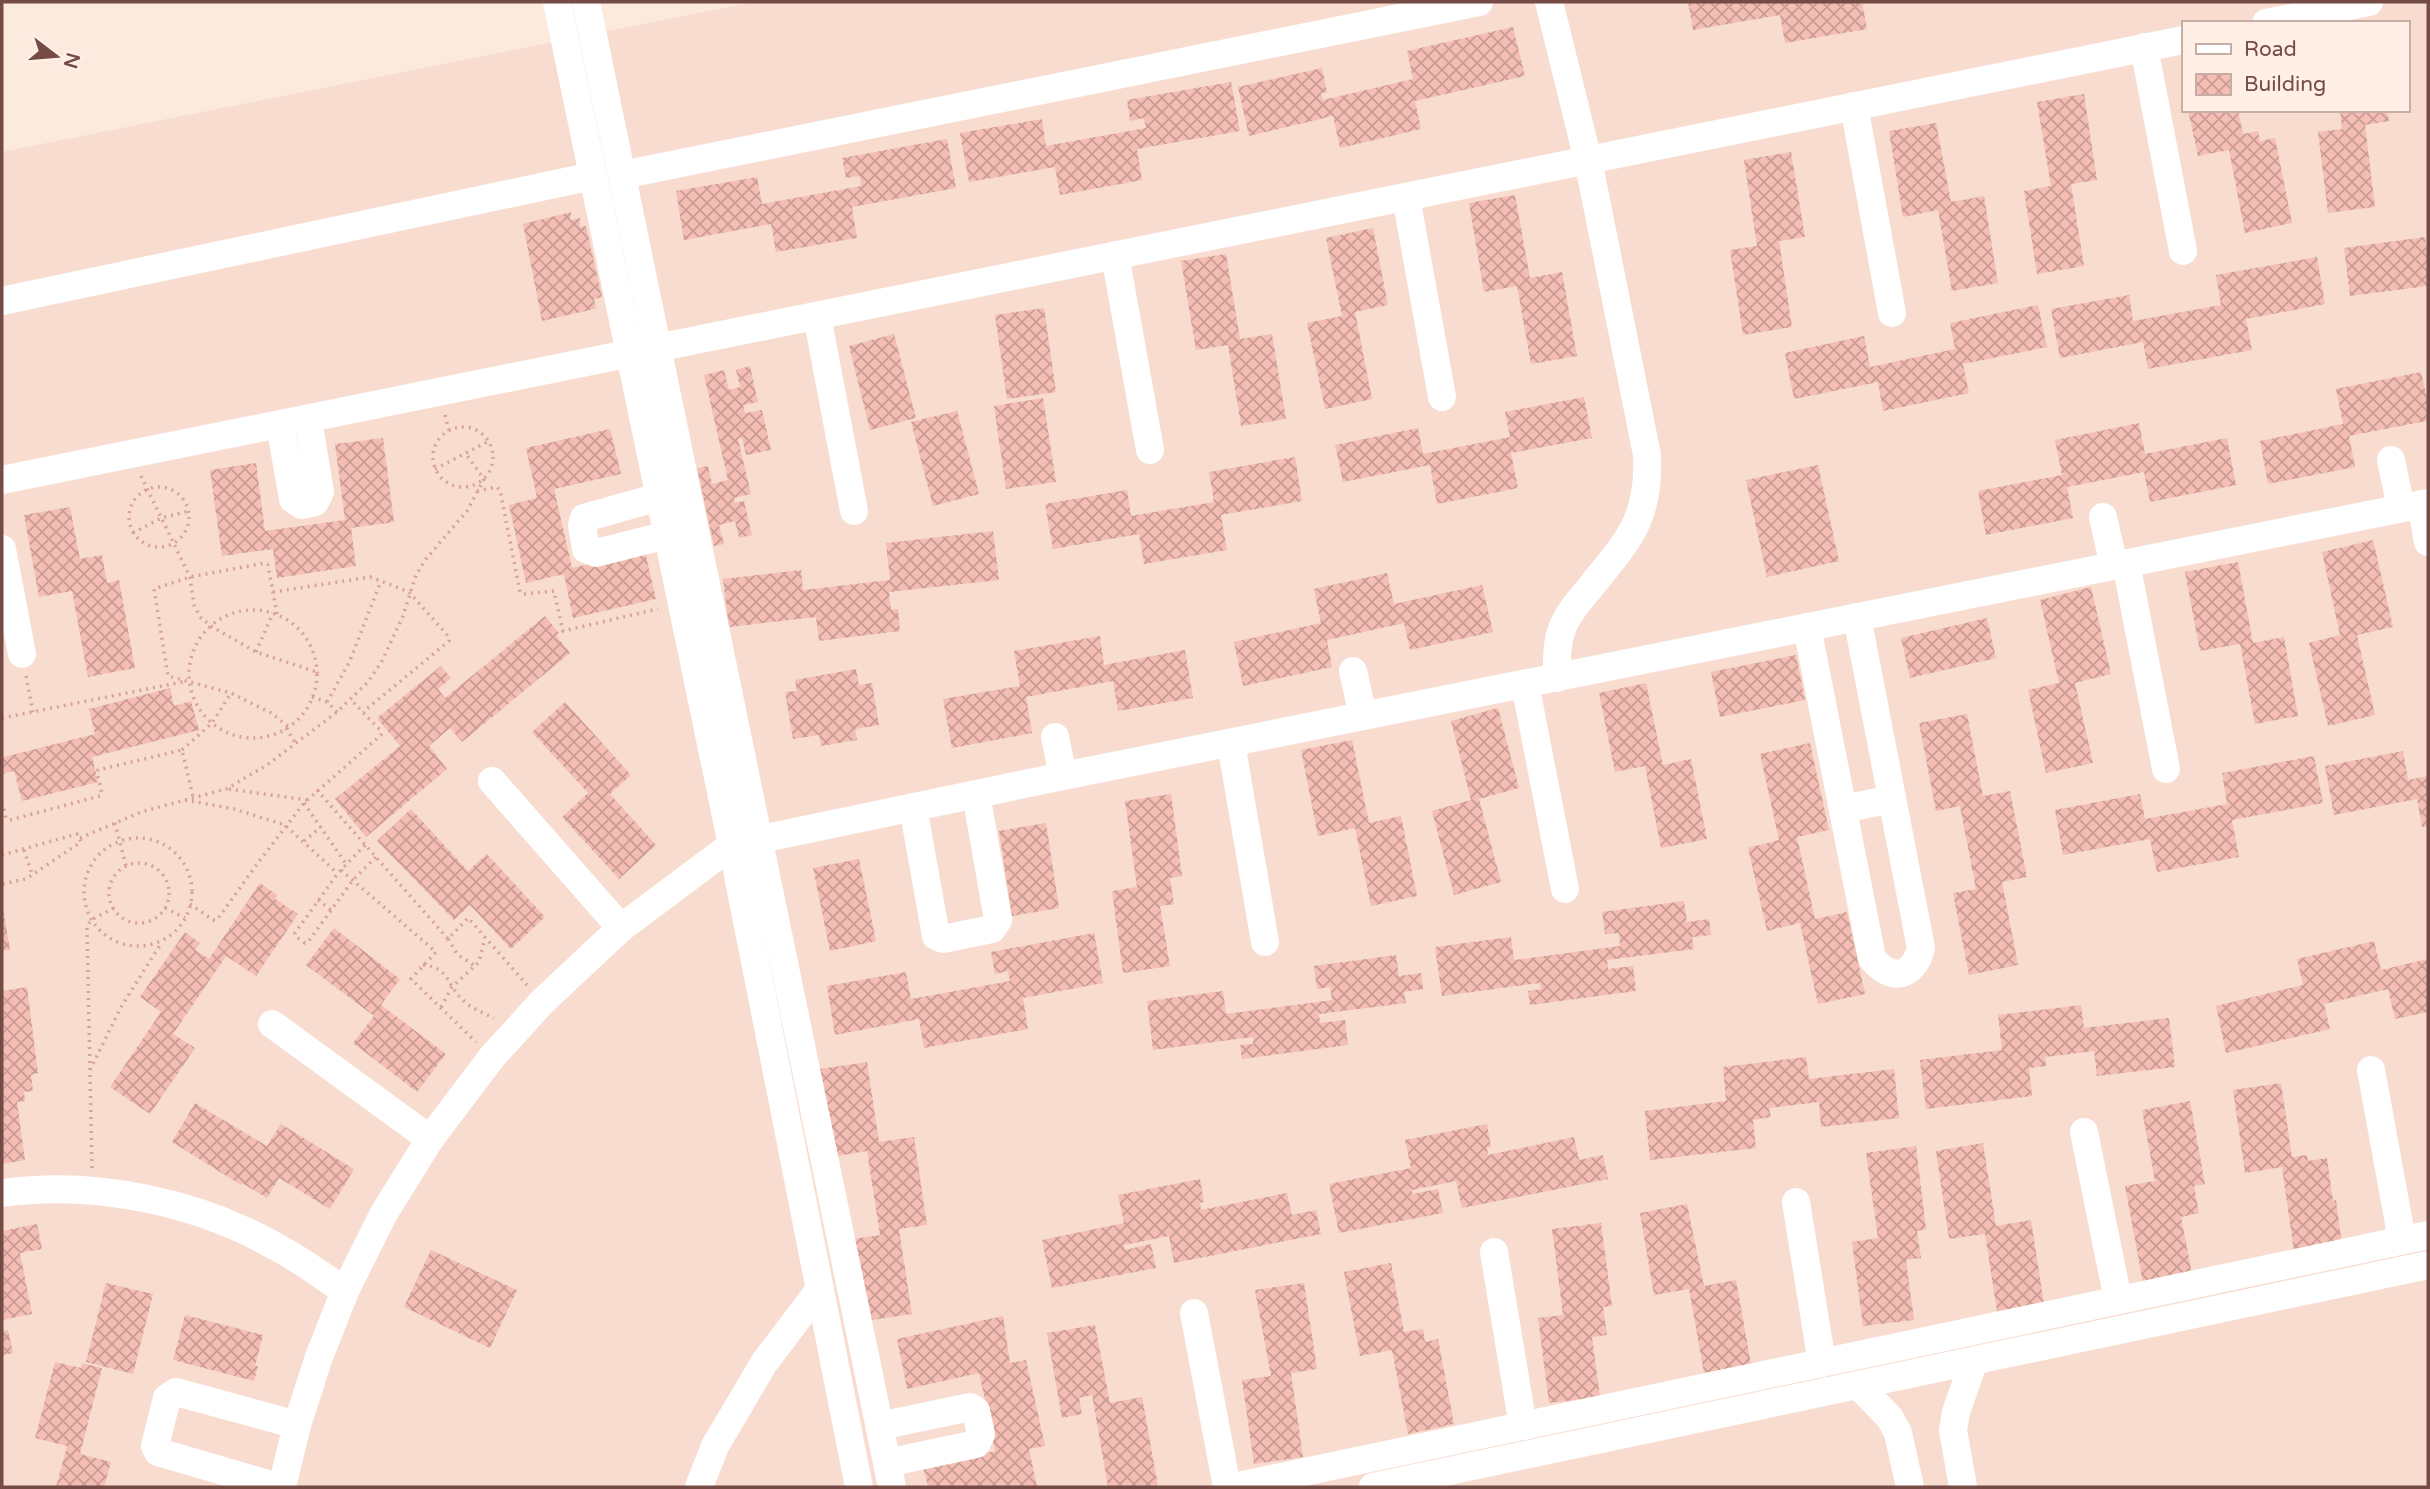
<svg xmlns="http://www.w3.org/2000/svg" width="2430" height="1489" font-family="'Varela Round',sans-serif">
	<style>
		.residential { fill: #f7dccf; fill-rule: evenodd }
		.building { fill: url(#building-cross-hatch) }
		.lines { fill: none; stroke-linecap: round; stroke-linejoin: round }
		.path { stroke: #d8a298; stroke-width: 3.5; stroke-dasharray: 2 5; stroke-linecap: butt }
		.minor { stroke: #fff; stroke-width: 28 }
	</style>
	<defs>
		<pattern id="building-cross-hatch" width="8" height="8" patternUnits="userSpaceOnUse" patternTransform="scale(1.75)"><rect width="8" height="8" fill="#f4beb4"/><path d="M0 0l8 8M0 8l8-8" fill="none" stroke="#ca9c94"/></pattern>
	</defs>
	<rect width="100%" height="100%" fill="#fdeade"/>
	<path class="residential" d="M754 2H2428V1487H2V152ZM2183 23H2407V110H2183Z"/>
	<g class="building">
		<polygon points="1688,2 1862,2 1867,29 1785,43 1780,15 1693,30"/>
		<polygon points="1513,27 1525,76 1415,101 1421,129 1340,148 1333,116 1249,136 1238,87 1322,68 1327,92 1321,93 1323,100 1413,79 1407,51"/>
		<polygon points="1231,82 1240,131 1137,149 1142,180 1060,195 1055,167 969,182 960,133 1042,119 1046,146 1146,128 1144,118 1130,121 1127,100"/>
		<polygon points="2084,94 2097,180 2071,184 2084,266 2037,274 2024,191 2051,186 2037,102"/>
		<polygon points="2188,110 2238,110 2243,134 2258,131 2260,141 2275,138 2292,223 2245,233 2229,150 2198,156"/>
		<polygon points="2340,110 2387,110 2389,121 2365,125 2375,207 2328,213 2318,132 2342,129"/>
		<polygon points="1936,123 1951,202 1984,196 1998,283 1952,291 1938,210 1903,217 1889,131"/>
		<polygon points="947,139 956,188 852,207 857,238 776,252 771,224 684,240 676,191 757,177 762,204 861,186 860,176 846,178 842,158"/>
		<polygon points="1791,152 1805,237 1779,241 1792,327 1743,335 1730,250 1757,246 1744,160"/>
		<polygon points="1515,195 1530,278 1562,272 1577,356 1531,364 1517,286 1484,292 1469,203"/>
		<polygon points="571,212 570,220 580,218 580,227 586,226 602,297 594,299 596,308 590,310 542,321 523,224"/>
		<polygon points="1373,228 1388,305 1355,312 1372,399 1325,409 1307,323 1342,316 1326,238"/>
		<polygon points="2425,237 2428,260 2428,286 2350,296 2344,248"/>
		<polygon points="1226,254 1240,339 1272,334 1286,419 1241,426 1228,345 1196,350 1181,261"/>
		<polygon points="2317,257 2325,304 2246,319 2252,350 2148,369 2143,342 2060,358 2051,309 2129,295 2133,321 2221,305 2216,275"/>
		<polygon points="2038,305 2047,347 1963,364 1969,393 1883,411 1878,382 1794,399 1785,353 1864,336 1870,367 1955,349 1950,323"/>
		<polygon points="1044,308 1056,392 1007,399 995,315"/>
		<polygon points="894,334 916,418 870,430 849,346"/>
		<polygon points="750,366 758,402 743,405 745,413 762,410 771,450 746,455 742,438 738,439 751,494 734,498 735,503 744,501 752,535 739,538 735,521 719,525 724,544 714,546 697,468 708,466 712,484 728,480 704,375 724,370 729,390 740,387 736,370"/>
		<polygon points="2421,372 2428,403 2428,426 2426,421 2349,436 2355,467 2268,484 2260,441 2343,424 2336,389"/>
		<polygon points="1584,397 1592,438 1511,453 1518,488 1437,504 1430,465 1343,482 1335,445 1418,428 1423,454 1510,437 1505,412"/>
		<polygon points="1043,398 1056,482 1006,489 994,406"/>
		<polygon points="957,411 979,494 933,506 911,422"/>
		<polygon points="2139,423 2145,454 2227,438 2236,485 2150,502 2144,472 2067,487 2073,518 1986,535 1978,491 2062,475 2055,440"/>
		<polygon points="610,429 621,474 554,489 572,568 645,552 656,599 573,618 564,574 526,583 509,505 537,498 526,448"/>
		<polygon points="383,438 394,522 351,528 356,566 277,578 273,549 222,556 210,470 256,463 265,531 345,520 335,444"/>
		<polygon points="1295,457 1302,501 1221,515 1227,550 1144,564 1139,534 1053,549 1045,504 1127,490 1131,516 1214,502 1209,472"/>
		<polygon points="1818,465 1839,561 1767,577 1746,480"/>
		<polygon points="70,507 80,559 102,555 107,583 119,580 135,668 88,677 72,591 39,597 24,515"/>
		<polygon points="993,531 999,580 889,592 891,610 898,609 900,631 819,641 816,617 729,627 723,579 801,570 803,590 890,580 886,543"/>
		<polygon points="2373,540 2393,627 2357,635 2375,715 2328,726 2309,643 2340,635 2322,552"/>
		<polygon points="2238,562 2253,643 2284,637 2298,716 2255,724 2240,644 2200,651 2185,572"/>
		<polygon points="1387,573 1394,604 1482,585 1493,632 1410,650 1404,623 1327,640 1332,667 1243,686 1234,642 1321,623 1314,589"/>
		<polygon points="2091,587 2111,674 2075,683 2093,763 2046,773 2028,690 2059,683 2040,600"/>
		<polygon points="545,616 559,633 556,635 570,653 462,742 450,728 429,746 447,769 366,837 335,799 400,746 377,718 441,666 451,678 438,689 445,698"/>
		<polygon points="1987,618 1996,658 1910,678 1901,638"/>
		<polygon points="1100,636 1104,665 1185,650 1193,698 1118,711 1113,681 1026,697 1032,733 952,748 943,699 1020,686 1014,651"/>
		<polygon points="1796,655 1805,700 1720,717 1711,672"/>
		<polygon points="856,669 859,685 872,683 879,725 855,729 857,740 821,746 819,735 793,739 785,692 797,691 795,680"/>
		<polygon points="1646,683 1663,765 1691,759 1707,839 1661,848 1645,766 1615,772 1599,693"/>
		<polygon points="170,688 174,706 191,701 199,730 92,757 98,782 22,801 14,771 2,774 2,750 4,757 95,734 89,709"/>
		<polygon points="565,702 631,775 610,794 656,845 619,879 562,817 588,793 532,732"/>
		<polygon points="1498,708 1519,788 1479,799 1501,882 1454,895 1432,811 1471,800 1451,721"/>
		<polygon points="1967,714 1983,796 2010,791 2027,877 2002,882 2018,965 1969,975 1953,893 1976,889 1960,806 1936,811 1919,723"/>
		<polygon points="1352,740 1369,823 1401,816 1417,896 1371,906 1355,828 1318,836 1301,750"/>
		<polygon points="1810,743 1829,830 1797,837 1815,919 1847,912 1865,994 1818,1004 1800,923 1767,931 1748,848 1779,840 1760,754"/>
		<polygon points="2403,751 2408,780 2428,776 2428,826 2422,827 2417,799 2334,815 2325,766"/>
		<polygon points="2314,756 2323,803 2232,820 2239,857 2157,872 2150,839 2063,855 2055,810 2140,794 2145,819 2227,804 2222,773"/>
		<polygon points="1171,794 1182,876 1170,878 1174,904 1160,906 1170,966 1123,973 1112,891 1137,887 1125,801"/>
		<polygon points="411,809 468,871 487,854 545,917 511,949 470,905 454,920 377,841"/>
		<polygon points="1046,823 1059,908 1012,916 999,831"/>
		<polygon points="859,859 876,941 830,951 813,868"/>
		<polygon points="260,883 277,895 275,899 298,914 256,976 226,956 173,1034 195,1048 150,1114 110,1087 161,1012 140,997 185,932 200,943 195,950 209,959"/>
		<polygon points="1684,901 1687,922 1709,919 1711,935 1692,937 1694,949 1607,960 1608,969 1633,966 1636,991 1530,1005 1528,991 1541,989 1540,983 1442,996 1435,947 1511,937 1514,960 1620,946 1619,933 1605,934 1602,912"/>
		<polygon points="2,902 10,950 2,951"/>
		<polygon points="334,928 400,979 381,1005 446,1054 417,1092 353,1043 374,1016 306,965"/>
		<polygon points="1094,933 1103,983 1023,998 1028,1029 924,1048 919,1019 835,1035 827,986 906,972 911,999 1010,981 1008,971 995,974 991,952"/>
		<polygon points="2374,941 2381,970 2428,959 2428,1012 2395,1019 2388,989 2324,1004 2330,1029 2226,1053 2216,1006 2303,985 2297,959"/>
		<polygon points="1396,955 1399,976 1421,973 1423,989 1404,992 1406,1003 1319,1014 1320,1023 1345,1020 1348,1045 1242,1059 1240,1045 1253,1044 1253,1037 1153,1050 1147,1001 1223,991 1226,1014 1332,1000 1330,987 1317,989 1314,966"/>
		<polygon points="27,987 38,1073 31,1075 33,1091 24,1092 25,1101 17,1102 25,1160 2,1164 2,991"/>
		<polygon points="2081,1005 2084,1028 2169,1018 2175,1067 2097,1076 2094,1051 2045,1057 2046,1066 2029,1068 2032,1096 1926,1109 1920,1060 2002,1050 1998,1015"/>
		<polygon points="1806,1057 1809,1079 1894,1069 1899,1118 1821,1127 1819,1102 1769,1108 1771,1117 1753,1120 1756,1148 1650,1160 1645,1111 1726,1101 1723,1067"/>
		<polygon points="867,1062 879,1142 914,1137 927,1225 899,1229 912,1314 865,1321 853,1239 880,1235 867,1151 832,1157 819,1069"/>
		<polygon points="2281,1083 2292,1157 2307,1155 2308,1161 2327,1158 2333,1201 2336,1200 2342,1245 2294,1252 2282,1167 2245,1173 2233,1090"/>
		<polygon points="2190,1101 2205,1184 2194,1186 2199,1213 2181,1217 2192,1274 2143,1283 2125,1186 2155,1181 2142,1110"/>
		<polygon points="195,1103 267,1146 281,1124 354,1169 330,1209 279,1178 267,1198 242,1183 241,1185 172,1142"/>
		<polygon points="1487,1124 1491,1147 1487,1148 1488,1155 1574,1137 1579,1160 1603,1155 1608,1179 1462,1208 1456,1181 1412,1190 1412,1194 1438,1189 1443,1213 1339,1233 1329,1184 1411,1168 1405,1140"/>
		<polygon points="1983,1143 1996,1226 2031,1220 2044,1304 1997,1311 1985,1234 1949,1239 1936,1151"/>
		<polygon points="1916,1146 1926,1229 1917,1231 1921,1258 1906,1260 1914,1320 1863,1326 1852,1242 1878,1238 1866,1153"/>
		<polygon points="1200,1179 1204,1202 1200,1203 1201,1210 1287,1193 1292,1215 1316,1210 1321,1234 1174,1263 1169,1236 1124,1245 1125,1250 1151,1244 1156,1268 1052,1288 1042,1240 1124,1223 1118,1195"/>
		<polygon points="1687,1204 1704,1286 1736,1280 1751,1364 1704,1373 1689,1289 1654,1295 1640,1213"/>
		<polygon points="1601,1223 1612,1306 1603,1307 1607,1335 1592,1337 1600,1397 1549,1403 1538,1318 1563,1315 1552,1229"/>
		<polygon points="37,1224 42,1249 20,1253 32,1314 2,1320 2,1231"/>
		<polygon points="431,1250 517,1290 490,1348 404,1307"/>
		<polygon points="1391,1263 1404,1332 1423,1329 1425,1342 1438,1339 1454,1424 1408,1434 1392,1350 1360,1356 1344,1272"/>
		<polygon points="106,1283 153,1294 133,1374 86,1362"/>
		<polygon points="1304,1283 1317,1369 1291,1373 1303,1457 1254,1464 1242,1380 1271,1376 1255,1290"/>
		<polygon points="185,1315 263,1335 255,1366 258,1366 254,1381 173,1360"/>
		<polygon points="1003,1316 1010,1363 1026,1360 1045,1446 1029,1449 1037,1487 928,1487 923,1467 995,1451 988,1413 979,1373 907,1389 897,1339"/>
		<polygon points="1095,1325 1110,1403 1142,1397 1158,1486 1108,1487 1092,1395 1079,1398 1082,1414 1062,1418 1047,1333"/>
		<polygon points="8,1330 13,1353 2,1355 2,1331"/>
		<polygon points="55,1362 81,1368 82,1363 102,1368 80,1454 111,1462 104,1487 56,1487 67,1446 35,1438"/>
	</g>
	<g class="lines">
		<g class="path">
			<polyline points="445,415 449,430"/>
			<circle cx="463" cy="457" r="30"/>
			<polyline points="435,469 489,441"/>
			<polyline points="141,476 190,577 194,605 200,617 211,626 256,652 317,672"/>
			<circle cx="159" cy="517" r="30"/>
			<polyline points="477,491 496,487 500,490 520,592 523,594 554,591 563,631 658,609"/>
			<polyline points="133,533 161,518 189,511"/>
			<polyline points="273,592 370,577 409,592 449,637 449,641 363,712"/>
			<circle cx="253" cy="674" r="64"/>
			<polyline points="277,614 268,565 265,563 190,577 154,589 168,676 231,693 271,713 289,727"/>
			<polyline points="256,652 273,613"/>
			<polyline points="26,676 33,712"/>
			<polyline points="312,697 327,702 337,712"/>
			<polyline points="327,702 349,663 381,581"/>
			<polyline points="2,718 187,681"/>
			<polyline points="286,728 296,744"/>
			<polyline points="182,750 212,723 231,693"/>
			<polyline points="229,789 307,800"/>
			<polyline points="317,790 448,939 468,918 527,985"/>
			<polyline points="185,800 234,809 285,825 337,873"/>
			<polyline points="2,802 6,818 10,820 100,796 102,793 97,773 98,770 182,750 193,797"/>
			<polyline points="304,803 346,864"/>
			<polyline points="115,823 126,866"/>
			<circle cx="138" cy="892" r="54"/>
			<polyline points="80,838 141,812 226,789 267,765 337,712 368,682 382,661 403,616 416,575 426,559 467,511 484,479 466,454"/>
			<polyline points="304,841 321,827"/>
			<polyline points="365,845 338,873 295,933 295,936 305,943 308,942 353,880 376,857"/>
			<polyline points="24,850 32,874"/>
			<polyline points="2,855 77,834 81,842 26,879 2,884"/>
			<circle cx="139" cy="893" r="30"/>
			<polyline points="341,870 436,952 411,979 476,1042"/>
			<polyline points="318,900 331,910"/>
			<polyline points="190,904 213,920 217,920 257,864 304,803 381,735 381,731 351,700"/>
			<polyline points="165,908 185,918"/>
			<polyline points="448,939 457,954 475,966"/>
			<path d="M423 965C450 967 447 987 464 1001 472 1009 484 1013 494 1018"/>
			<polyline points="441,1007 452,987 479,962 485,938"/>
			<polyline points="90,1070 121,1007 162,942"/>
			<polyline points="92,1168 87,926 91,920 114,908"/>
		</g>
		<g class="minor">
			<polyline points="557,2 732,845 859,1487"/>
			<polyline points="586,2 892,1487"/>
			<path d="M1549 2 1588 160 1647 455C1650 521 1627 541 1589 589 1579 601 1567 614 1562 629 1556 645 1557 662 1557 678"/>
			<polyline points="2266,23 2369,2"/>
			<polyline points="2144,47 2183,251"/>
			<polyline points="1854,106 1892,313"/>
			<polyline points="622,175 1479,2"/>
			<polyline points="1406,197 1442,397"/>
			<polyline points="1115,255 1150,450"/>
			<polyline points="2,301 593,176"/>
			<polyline points="817,316 854,511"/>
			<polyline points="280,424 293,499 302,505 315,502 320,492 308,419"/>
			<polyline points="2391,460 2401,508"/>
			<polyline points="2,480 2183,40"/>
			<polyline points="659,497 584,518 582,525 586,549 596,553 667,535"/>
			<polyline points="2421,504 2428,542"/>
			<polyline points="2103,517 2114,566"/>
			<polyline points="2,549 22,654"/>
			<polyline points="2126,563 2166,769"/>
			<path d="M1807 627 1872 958C1891 983 1914 977 1921 948L1857 617"/>
			<polyline points="1353,671 1363,716"/>
			<polyline points="1525,684 1565,889"/>
			<polyline points="1055,737 1063,776"/>
			<polyline points="1231,743 1265,942"/>
			<polyline points="492,781 621,928"/>
			<polyline points="913,807 936,936 943,939 992,929 998,920 976,794"/>
			<polyline points="1843,809 1892,799"/>
			<polyline points="272,1024 430,1139"/>
			<polyline points="2371,1070 2402,1240"/>
			<polyline points="2084,1132 2118,1300"/>
			<path d="M2 1193C96 1180 200 1202 282 1250 304 1262 325 1278 345 1291"/>
			<polyline points="1796,1202 1822,1363"/>
			<polyline points="1494,1252 1523,1426"/>
			<polyline points="1194,1313 1227,1487"/>
			<polyline points="1858,1385 1890,1418 1898,1433 1910,1487"/>
			<polyline points="880,1426 970,1407 976,1411 981,1434 976,1444 887,1463"/>
			<polyline points="278,1487 158,1452 155,1446 167,1398 176,1392 297,1425"/>
			<polyline points="282,1487 297,1425 319,1357 345,1291 384,1213 430,1139 492,1057 542,1002 621,928 732,845 1063,776 2428,503"/>
			<polyline points="699,1487 715,1446 764,1363 820,1289"/>
			<polyline points="1233,1487 2428,1235"/>
			<polyline points="1373,1487 2428,1265"/>
			<polyline points="1963,1487 1953,1430 1956,1412 1974,1361"/>
		</g>
	</g>
	<rect width="2430" height="1489" fill="none" stroke="#744b45" stroke-width="7"/>
	<rect x="2182" y="21" width="228" height="91" fill="#ffefe5" stroke="#c7ada5" stroke-width="2"/>
	<rect x="2196" y="44" width="35" height="10" fill="#ffffff" stroke="#c7ada5" stroke-width="2"/>
	<text x="2244" y="56" font-size="21" fill="#744b45">Road</text>
	<rect x="2196" y="74" width="35" height="21" fill="url(#building-cross-hatch)" stroke="#c7ada5" stroke-width="2"/>
	<text x="2244" y="91" font-size="21" fill="#744b45">Building</text>
	<g transform="translate(56 56) rotate(106)" stroke="#ffefe5" stroke-width="5" paint-order="stroke">
	<path d="M0-5L12 26L0 18L-12 26Z" fill="#744b45"/>
	<text y="-10" font-size="19" font-weight="bold" text-anchor="middle" fill="#744b45">N</text>
	</g>
</svg>
